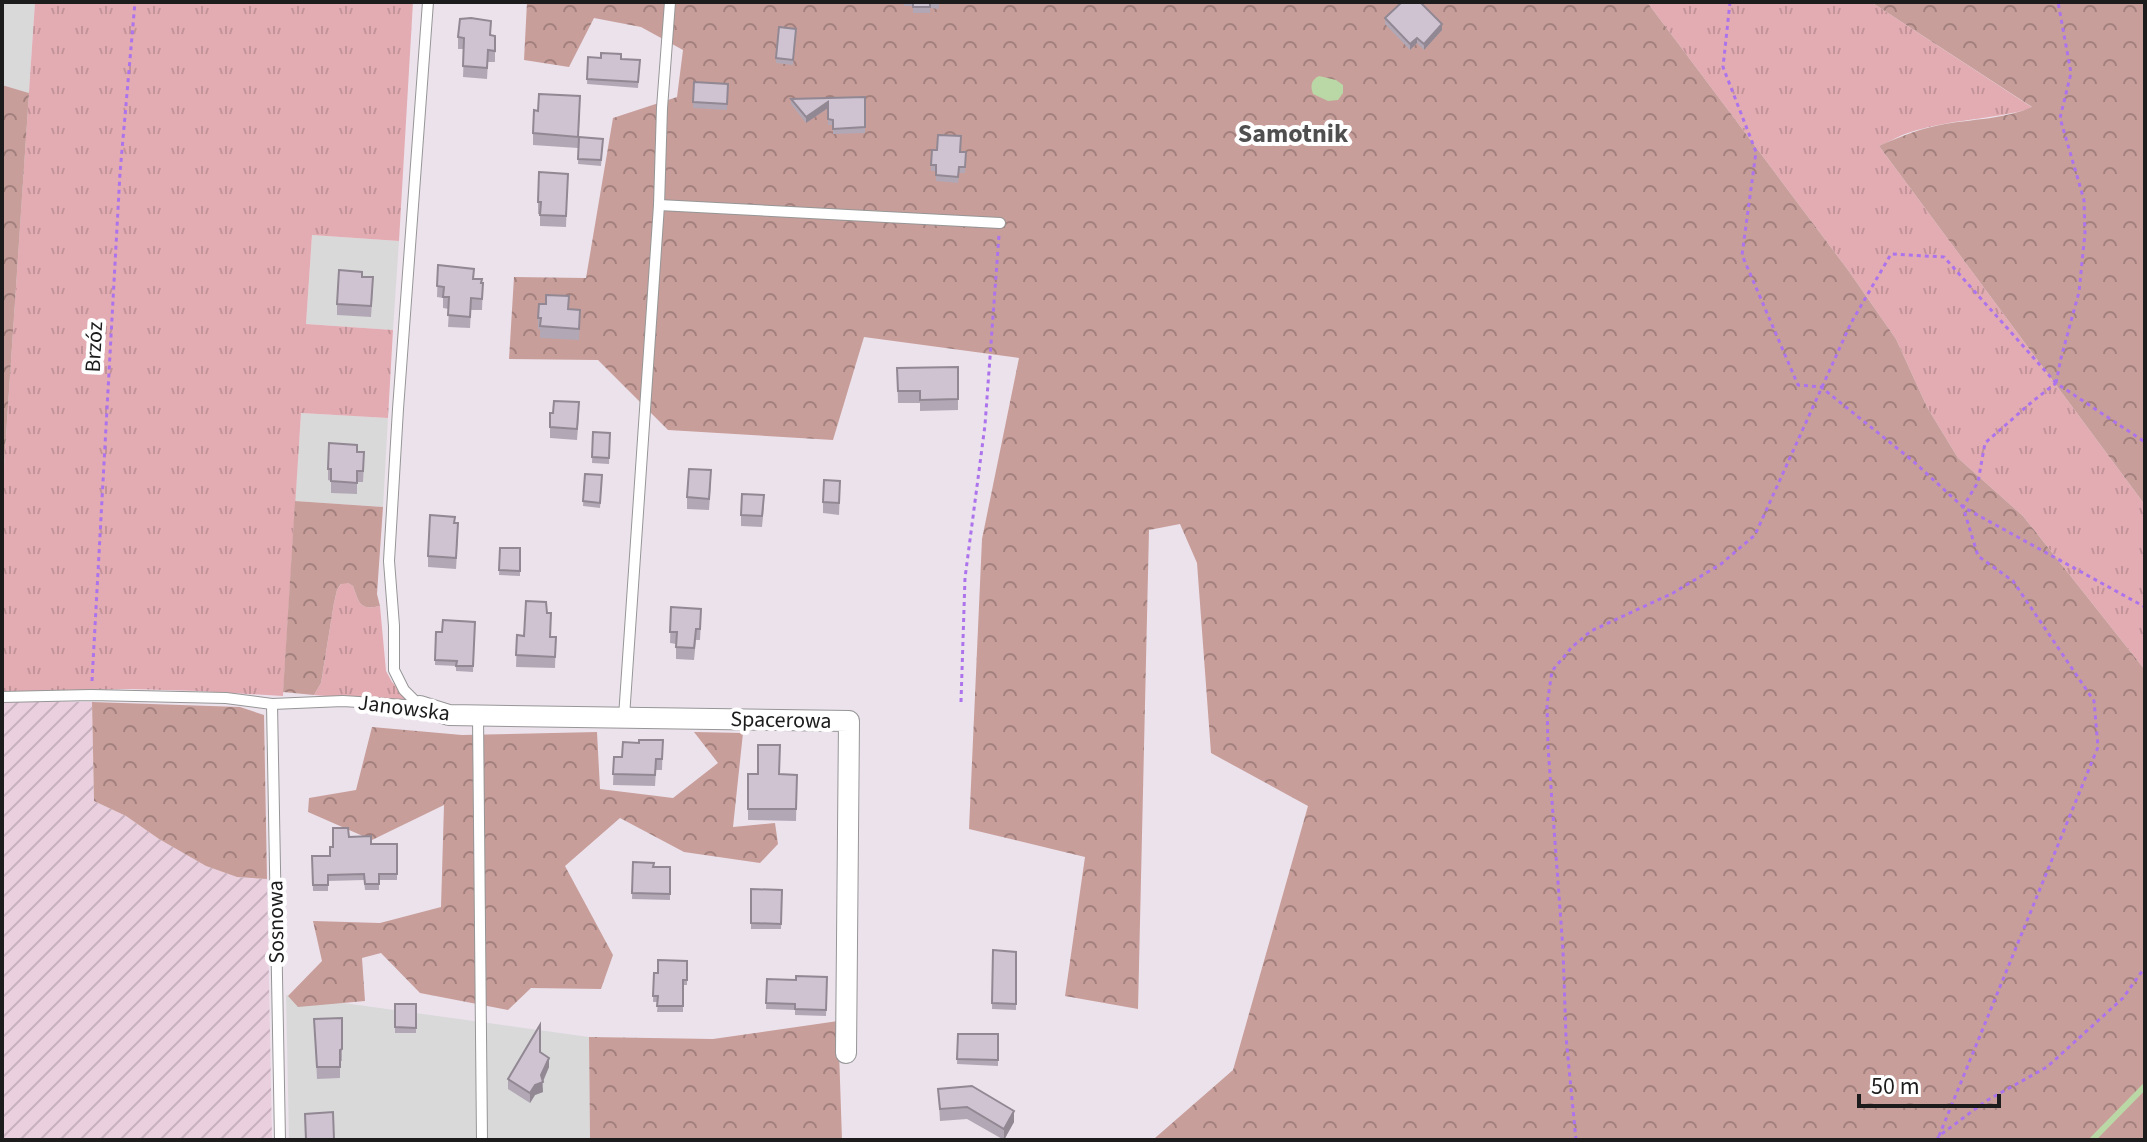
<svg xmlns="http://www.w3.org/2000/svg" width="2147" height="1142" font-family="'Source Sans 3',sans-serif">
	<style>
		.residential { fill: #d9d9da }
		.farmland { fill: url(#farmland-furrows) }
		.grass { fill: url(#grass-tufts) }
		.forest { fill: url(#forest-crowns) }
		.water { fill: #bad7a6 }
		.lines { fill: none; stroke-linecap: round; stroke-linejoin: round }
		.stream { stroke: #bad7a6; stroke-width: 6 }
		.lane-casing { stroke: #969696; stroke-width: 12 }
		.street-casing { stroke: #969696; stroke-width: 22 }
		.path { stroke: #ac73ed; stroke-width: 3; stroke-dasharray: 4 4; stroke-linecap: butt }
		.lane { stroke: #fff; stroke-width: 10 }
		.street { stroke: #fff; stroke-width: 20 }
		.wall { fill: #b2a8b5 }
		.shaded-wall { fill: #918893 }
		.building { fill: #cfc3d2; stroke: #918893; stroke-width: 2 }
		.labels { text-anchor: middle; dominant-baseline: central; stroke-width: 8; stroke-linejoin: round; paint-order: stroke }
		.street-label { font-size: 22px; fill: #1c1c1c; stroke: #fff }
		.quarter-label { font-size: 26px; font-weight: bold; fill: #4f4f4f; stroke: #fff }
	</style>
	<defs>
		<pattern id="farmland-furrows" width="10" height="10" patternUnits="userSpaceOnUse" patternTransform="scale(2)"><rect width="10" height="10" fill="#eacfde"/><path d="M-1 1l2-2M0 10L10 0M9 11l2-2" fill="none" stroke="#c8b1be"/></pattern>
		<pattern id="grass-tufts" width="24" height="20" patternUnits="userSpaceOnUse" patternTransform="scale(2)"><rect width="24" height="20" fill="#e3acb3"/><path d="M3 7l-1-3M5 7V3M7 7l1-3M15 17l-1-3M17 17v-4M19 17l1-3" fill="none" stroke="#c29399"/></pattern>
		<pattern id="forest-crowns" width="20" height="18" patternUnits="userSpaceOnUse" patternTransform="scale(2)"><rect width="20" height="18" fill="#c89e9a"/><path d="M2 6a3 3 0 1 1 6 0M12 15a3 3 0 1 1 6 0" fill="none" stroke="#a2807d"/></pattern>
	</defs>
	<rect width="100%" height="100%" fill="#ece2ec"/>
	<g class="residential">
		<polygon points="2,2 35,2 29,93 2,85"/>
		<polygon points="312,235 399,241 393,330 306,324"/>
		<polygon points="301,413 388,418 383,507 295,501"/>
		<polygon points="286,995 589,1037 590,1140 289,1140"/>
	</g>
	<polygon class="farmland" points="2,701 92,702 94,801 126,816 159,839 206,866 237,877 267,879 272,1140 2,1140"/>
	<g class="grass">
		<polygon points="35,2 413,2 399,241 312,235 306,324 393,330 388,418 301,413 283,696 198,691 131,689 2,692 2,496"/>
		<path d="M1647 2H1871L2033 108C1992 120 1948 119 1908 133 1898 136 1889 142 1879 146L2145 505V670L2023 516 1958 458 1927 407 1896 339 1848 270Z"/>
		<path d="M342 583H348L353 586C359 602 359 611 380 606L386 671 392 682 407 697 409 703 314 695 321 683 334 603 337 590Z"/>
	</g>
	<g class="forest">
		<polygon points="527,2 1647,2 1848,270 1896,339 1927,407 1958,458 2023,516 2145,670 2145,1140 1147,1140 1155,1138 1233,1070 1308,806 1211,753 1197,563 1180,524 1149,530 1138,1009 1065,996 1085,857 969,829 982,539 1019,358 864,337 833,440 668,430 598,360 509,359 514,277 586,278 613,118 677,97 683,50 641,27 594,18 569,67 524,60"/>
		<path d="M1871 2H2145V505L1879 146C1901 136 1922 128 1945 124 1974 119 2005 119 2032 107Z"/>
		<polygon points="2,85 29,93 2,496"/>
		<path d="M295 501 383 507 377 594 380 606C359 611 359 602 353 586L348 583 341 584 337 590 334 603 321 683 314 695 283 692Z"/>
		<polygon points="92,702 240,707 264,715 267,879 237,877 206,866 159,839 126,816 94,801"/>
		<polygon points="372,727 462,735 597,732 600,789 673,798 718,763 694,732 743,733 733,827 775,823 778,844 760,863 684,852 620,818 565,866 613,955 601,989 531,988 508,1010 420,993 381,953 362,958 365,1001 298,1007 288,996 322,961 313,921 380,923 441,907 444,805 372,840 308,812 309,798 356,790"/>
		<polygon points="838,1021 842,1140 590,1140 589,1037 713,1039"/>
	</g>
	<path class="water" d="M1319 76 1336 80 1343 85V93L1338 100 1328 101 1313 94C1310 86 1311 80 1319 76Z"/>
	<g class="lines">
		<polyline class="stream" points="2092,1140 2145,1086"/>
		<defs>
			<g id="lane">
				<polyline points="659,205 1000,223"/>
				<polyline points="2,697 91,695 226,698 272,704 343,701 420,706"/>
				<polyline points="272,704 280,1140"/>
				<polyline points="420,706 404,690 394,670 394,626 389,561 398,409 428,2"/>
				<polyline points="478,716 482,1140"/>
				<polyline points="624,717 659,205 662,108 670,2"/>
			</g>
			<polyline id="street" points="420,706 449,715 849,721 846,1053"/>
		</defs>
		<use href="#lane" class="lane-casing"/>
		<use href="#street" class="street-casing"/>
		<g class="path">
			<polyline points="1730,2 1723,67 1756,152 1742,255 1798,385 1821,387 1913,461 1963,507 2145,607"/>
			<polyline points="2056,383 2061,358 2079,292 2085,233 2084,200 2060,118 2071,73 2058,2"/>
			<polyline points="92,681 120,173 135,2"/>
			<polyline points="961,702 965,578 985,425 999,235"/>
			<polyline points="1939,1136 2098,747 2094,701 2013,581 1978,556 1963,507 1978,482 1985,443 2033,401 2056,383 2145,442"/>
			<polyline points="1576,1140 1566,1037 1563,950 1548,747 1547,705 1552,671 1572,647 1591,631 1673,593 1721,564 1755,535 1851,323 1891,254 1944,257 2056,383"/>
			<polyline points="1937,1140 1939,1136 1986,1101 2047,1067 2123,998 2145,967"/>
		</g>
		<use href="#lane" class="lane"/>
		<use href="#street" class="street"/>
	</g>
	<g class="wall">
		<polygon points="904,2 939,2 939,9 930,8 930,13 913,13 913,6 904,6"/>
		<polygon points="1385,18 1442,30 1424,50 1417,43 1410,50 1385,24"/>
		<polygon points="796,34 793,65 776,63 776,58"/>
		<polygon points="491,35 495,36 495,62 488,62 487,79 463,77 464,49 458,49 458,37"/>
		<polygon points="588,57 640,60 638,88 587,84"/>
		<polygon points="694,82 728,84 727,110 693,108"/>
		<polygon points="865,97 865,133 833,134 833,125 828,125 828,108 806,123 791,104 791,99"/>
		<polygon points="580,108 578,148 533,145 533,133"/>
		<polygon points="579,137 603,139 601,166 578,164"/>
		<polygon points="960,152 966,152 965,173 959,173 958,183 936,181 936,171 931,171 931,165"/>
		<polygon points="568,174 566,227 540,226 540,214 538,214 538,202"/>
		<polygon points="438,265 483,283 482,310 471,310 470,328 448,327 449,309 443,308 443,298 437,297"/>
		<polygon points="362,277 373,288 371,317 337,315 337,304"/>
		<polygon points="569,309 580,321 579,340 540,338 540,329 538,329 538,318"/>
		<polygon points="958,367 958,410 920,411 920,403 898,403 897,368"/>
		<polygon points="550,413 579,414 577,440 550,438"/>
		<polygon points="593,432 610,433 609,464 592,463"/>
		<polygon points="357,452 364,464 363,482 357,482 357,494 331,493 331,481 328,480 328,469"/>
		<polygon points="585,474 602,481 600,508 583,506"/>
		<polygon points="711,482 709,510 687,509 687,497"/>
		<polygon points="840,492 839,515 823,513 823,502"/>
		<polygon points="764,506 762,527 741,526 741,515"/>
		<polygon points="455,523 458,535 456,569 428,567 428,556"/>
		<polygon points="500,548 520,548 520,576 499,575"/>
		<polygon points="671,607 701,620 700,640 696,640 694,660 676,659 676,644 670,643"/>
		<polygon points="547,613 551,625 550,637 556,637 555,668 516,667 517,635 524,636"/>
		<polygon points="475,622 473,672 456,671 456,666 435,665 435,660 442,632"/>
		<polygon points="663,740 662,770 656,770 655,786 613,785 614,757 622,757 639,743"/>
		<polygon points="748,774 797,775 796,821 748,820"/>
		<polygon points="349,837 371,844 397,844 397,880 379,880 379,890 365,890 364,880 328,881 328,891 313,891 312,856 330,856 333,847"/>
		<polygon points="633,862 653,867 670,867 670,900 632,899"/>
		<polygon points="751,889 782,890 781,929 751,929"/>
		<polygon points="993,950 1016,952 1016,1010 992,1009"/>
		<polygon points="687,961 687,985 683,985 683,1012 657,1012 658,1002 653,1002 654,973 658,973"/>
		<polygon points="827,977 826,1016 795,1015 795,1010 766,1009 767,979 796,980"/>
		<rect x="395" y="1004" width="21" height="29"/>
		<polygon points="342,1018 342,1061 340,1061 340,1078 317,1079 314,1019"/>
		<polygon points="958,1034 998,1034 998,1066 957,1064"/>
		<polygon points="540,1052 549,1067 543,1082 543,1092 535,1095 530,1103 508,1089 508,1079"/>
		<polygon points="938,1089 1014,1122 1004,1140 967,1119 940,1121"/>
	</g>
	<g class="shaded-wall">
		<polygon points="1442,24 1442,30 1424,50 1424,44"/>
		<polygon points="1417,38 1417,43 1410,50 1410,44"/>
		<polygon points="828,102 828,108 806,123 806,117"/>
		<polygon points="549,1058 549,1067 542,1083 543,1092 535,1095 530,1103 530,1093"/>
		<polygon points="1014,1111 1014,1122 1004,1140 1004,1129"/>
	</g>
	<g class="building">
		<polygon points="913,2 939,2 930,3 930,7 913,7"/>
		<polygon points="1402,2 1420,2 1442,24 1424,44 1417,38 1410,44 1385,18"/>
		<polygon points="471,18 491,21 490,35 495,36 495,51 488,50 487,68 463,66 464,38 458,37 460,19"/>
		<polygon points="779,27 796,29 793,60 776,58"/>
		<polygon points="601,53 621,54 621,59 640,60 638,82 587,79 588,57 601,58"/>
		<polygon points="694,82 728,84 727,104 693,102"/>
		<polygon points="539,94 580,96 578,137 533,133 534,110 538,111"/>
		<polygon points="865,97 865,127 833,129 833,120 828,119 828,102 806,117 791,99"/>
		<polygon points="938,135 961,136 960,152 966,152 965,167 959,167 958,177 936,175 936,165 931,165 932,150 937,150"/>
		<polygon points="579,137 603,139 601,160 578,159"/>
		<polygon points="539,172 568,174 566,216 540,215 541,202 538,202"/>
		<polygon points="438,265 474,269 473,279 482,279 481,283 483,283 482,299 471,298 470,317 448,315 449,297 443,297 444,287 437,286"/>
		<polygon points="339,270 362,272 362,277 373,277 371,306 337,304"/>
		<polygon points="546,295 569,296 568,309 580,310 579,329 540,326 541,318 538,318 539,304 546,304"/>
		<polygon points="958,367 958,399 920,400 920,391 898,391 897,368"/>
		<polygon points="554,401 579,402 577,429 550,427 550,413 553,413"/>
		<polygon points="593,432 610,433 609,458 592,457"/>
		<polygon points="329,443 357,445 357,452 364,452 363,471 357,471 357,483 331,481 331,469 328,469"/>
		<polygon points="689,469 711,470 709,499 687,497"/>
		<polygon points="585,474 602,475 600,503 583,501"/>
		<polygon points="824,480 840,481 839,503 823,502"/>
		<polygon points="742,494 764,495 762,516 741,515"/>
		<polygon points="430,515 455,517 454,523 458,523 456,558 428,556"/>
		<polygon points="500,548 520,548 520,571 499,570"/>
		<polygon points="526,601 546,602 547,613 551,613 550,637 556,637 555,657 516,655 517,635 524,636"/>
		<polygon points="671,607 701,609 700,629 696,629 694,648 676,647 677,632 670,632"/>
		<polygon points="443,620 475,622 473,666 456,666 457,661 435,660 436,632 442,632"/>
		<polygon points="639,740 663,740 662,759 656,759 655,775 613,774 614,757 622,757 623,742 639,743"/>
		<polygon points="758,745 780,745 779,774 797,775 796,809 748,809 748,774 758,774"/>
		<polygon points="333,828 348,828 349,837 371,836 371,844 397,844 397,874 379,874 379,884 365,884 364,874 328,875 328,885 313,885 312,856 330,856 330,847 333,847"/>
		<polygon points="633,862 654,863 653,867 670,867 670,894 632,893"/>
		<polygon points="751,889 782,890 781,924 751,923"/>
		<polygon points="993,950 1016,952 1016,1004 992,1003"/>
		<polygon points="658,960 687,961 687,980 683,980 683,1006 657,1006 658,996 653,996 654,973 658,973"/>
		<polygon points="796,976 827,977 826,1010 795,1009 795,1004 766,1003 767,979 796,980"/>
		<polygon points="395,1004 416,1004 416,1028 395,1027"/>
		<polygon points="342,1018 342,1049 340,1050 340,1067 317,1067 314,1019"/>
		<polygon points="540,1025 540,1052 549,1058 541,1075 543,1082 535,1085 530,1093 508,1079"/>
		<polygon points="958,1034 998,1034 998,1060 957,1059"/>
		<polygon points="972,1086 1014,1111 1004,1129 967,1107 940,1109 938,1089"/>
		<polygon points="333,1112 334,1140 306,1140 305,1114"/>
	</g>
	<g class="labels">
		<g class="street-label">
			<text transform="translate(94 347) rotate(-87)">Brzóz</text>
			<text transform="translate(404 708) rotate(7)">Janowska</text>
			<text transform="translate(781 720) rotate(1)">Spacerowa</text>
			<text transform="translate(276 922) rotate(-91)">Sosnowa</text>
		</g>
		<g class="quarter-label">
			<text x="1293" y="133">Samotnik</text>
		</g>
	</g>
	<rect width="2147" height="1142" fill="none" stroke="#1c1c1c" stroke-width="8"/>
	<path d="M1859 1094v12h140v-12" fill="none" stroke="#1c1c1c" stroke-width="4"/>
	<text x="1871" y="1094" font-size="24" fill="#1c1c1c" stroke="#ffffff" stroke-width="6" paint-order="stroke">50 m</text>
</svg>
